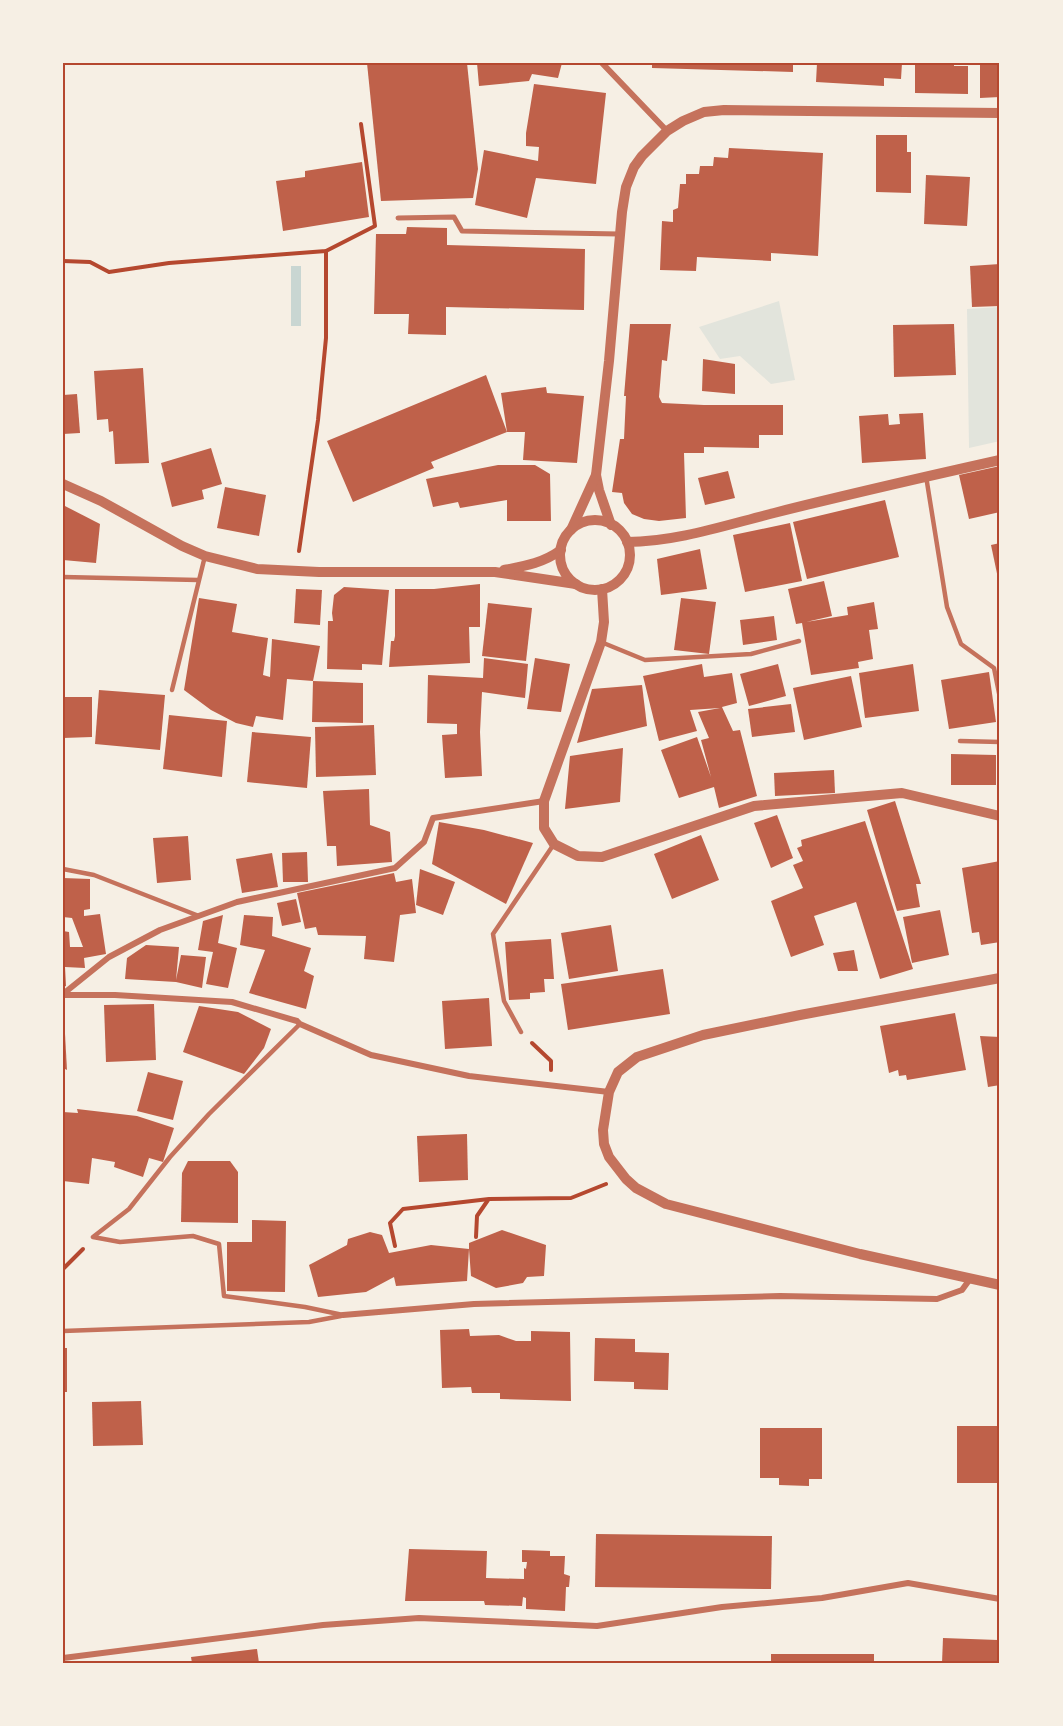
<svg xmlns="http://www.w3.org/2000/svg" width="1063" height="1726" font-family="'Space Grotesk',sans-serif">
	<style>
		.green { fill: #e2e4dc }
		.water { fill: #c9d6d2 }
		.building { fill: #bf614a }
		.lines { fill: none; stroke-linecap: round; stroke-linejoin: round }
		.path { stroke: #b5482f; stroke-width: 4 }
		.service { stroke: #c5725c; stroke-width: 4.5 }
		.pedestrian { stroke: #c5725c; stroke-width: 5 }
		.minor { stroke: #c5725c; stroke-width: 6 }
		.tertiary { stroke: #c5725c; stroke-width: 10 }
		.neatline { fill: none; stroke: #b5482f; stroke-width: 2 }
	</style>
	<rect width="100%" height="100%" fill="#f6efe4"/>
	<g class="green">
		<polygon points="779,301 795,380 771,384 740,356 720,359 699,327"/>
		<polygon points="1000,307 1000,441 969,448 967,309"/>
	</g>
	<rect class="water" x="291" y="266" width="10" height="60"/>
	<g class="building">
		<polygon points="367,63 467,63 478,169 473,198 381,201"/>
		<polygon points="477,63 562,63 558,78 532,74 529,81 479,86"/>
		<polygon points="652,63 793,63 793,72 652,68"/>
		<polygon points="817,63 902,63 901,79 884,78 884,86 816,82"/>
		<polygon points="915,63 954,63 954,66 968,66 968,94 915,93"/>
		<polygon points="980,63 1000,63 1000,97 980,98"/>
		<polygon points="534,84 606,93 596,184 536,178 527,218 475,205 484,150 538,161 539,147 526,146 526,133"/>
		<polygon points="876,135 907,135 907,152 911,152 911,193 876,192"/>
		<polygon points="729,148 823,153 818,256 771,253 771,261 697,257 696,271 660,270 662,221 673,222 673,210 678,208 680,184 686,184 686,174 699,174 700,166 713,166 714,157 728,158"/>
		<polygon points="362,162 369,217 283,231 276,181 305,177 305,171"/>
		<polygon points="926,175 970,177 967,226 924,224"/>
		<polygon points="407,227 447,228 447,245 585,249 584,310 446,307 446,335 408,334 409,314 374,314 376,234 406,234"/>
		<polygon points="1000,264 1000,306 972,307 970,266"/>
		<polygon points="630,324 671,324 667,361 662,360 659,397 662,403 704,405 783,405 783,435 759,435 759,448 704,447 704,453 684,453 686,518 659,521 644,519 632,514 624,503 622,493 612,492 620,439 624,439 626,396 624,396"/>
		<polygon points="954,324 956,375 894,377 893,325"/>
		<polygon points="703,359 735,364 735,394 702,391"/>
		<polygon points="143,368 149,463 115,464 113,431 109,432 108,419 97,420 94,371"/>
		<polygon points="486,375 507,432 431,462 434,468 353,502 327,441"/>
		<polygon points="546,387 547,393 584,396 577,463 523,460 525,432 507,432 501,393"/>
		<polygon points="77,394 80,433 63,434 63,395"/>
		<polygon points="923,413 926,459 862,463 859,416 888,414 889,425 900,424 899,414"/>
		<polygon points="211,448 222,484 202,490 204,499 172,507 161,463"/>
		<polygon points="498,465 535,465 550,474 551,521 507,521 507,500 460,508 458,502 433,507 426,479"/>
		<polygon points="1000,466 1000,512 969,519 959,475"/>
		<polygon points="728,471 735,498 705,505 698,478"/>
		<polygon points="225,487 266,495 259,536 217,528"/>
		<polygon points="885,500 899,557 807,579 793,522"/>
		<polygon points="63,505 100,524 96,563 63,560"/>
		<polygon points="790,523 802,581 745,592 733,535"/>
		<polygon points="1000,543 1000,583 999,583 991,545"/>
		<polygon points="700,549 707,589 661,595 657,559"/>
		<polygon points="824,581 832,616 806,622 848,615 847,607 874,602 878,629 869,630 873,659 858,662 859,668 811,675 802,623 796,624 788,589"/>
		<polygon points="480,584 480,627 469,627 470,663 389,667 391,641 394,641 395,636 395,589 434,589"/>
		<polygon points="344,587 389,590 382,665 362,664 362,670 327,669 328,621 333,621 332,613 334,595"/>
		<polygon points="296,589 322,590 320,625 294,623"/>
		<polygon points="199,598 237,604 232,632 268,638 263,675 270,677 272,639 320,646 313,681 363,683 363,723 312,722 313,681 287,679 283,720 256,716 253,727 236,723 211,710 184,690"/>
		<polygon points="681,598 716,602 709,654 674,650"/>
		<polygon points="488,603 532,608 526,661 482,656"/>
		<polygon points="774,616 777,640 743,645 740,620"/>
		<polygon points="484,658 528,664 525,698 482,692 480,732 482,776 445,778 442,735 457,734 457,724 427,723 428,675 483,678"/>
		<polygon points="535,658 570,664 561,712 527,709"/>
		<polygon points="702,664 704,677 732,673 737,703 722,707 733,731 740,730 757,796 719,808 714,787 679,798 661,750 697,737 711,777 701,740 709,738 698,712 720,708 690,710 697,731 659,741 643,676"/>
		<polygon points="778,664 786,696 749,706 740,674"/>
		<polygon points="913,664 919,711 865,718 859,673"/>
		<polygon points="989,672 996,722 949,729 941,680"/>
		<polygon points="851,676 862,727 804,740 793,688"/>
		<polygon points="642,685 647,726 577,743 592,689"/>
		<polygon points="99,690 165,695 160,750 95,744"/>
		<polygon points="63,697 92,697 92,737 63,738"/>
		<polygon points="791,704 795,732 752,737 748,709"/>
		<polygon points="169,715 227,721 222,777 163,769"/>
		<polygon points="374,725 376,775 316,777 315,727"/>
		<polygon points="252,732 311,737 307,788 247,782"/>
		<polygon points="623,748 620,802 565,809 570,756"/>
		<polygon points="951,754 996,755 996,785 951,785"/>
		<polygon points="834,770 835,793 775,796 774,773"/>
		<polygon points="369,789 370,825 390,832 392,862 337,866 336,846 327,846 323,791"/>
		<polygon points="895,801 921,884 916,884 920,907 897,911 867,810"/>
		<polygon points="777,815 793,858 771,868 754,823"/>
		<polygon points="865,821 913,969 880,979 856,902 814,916 824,945 791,957 771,901 803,888 793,865 803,861 797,848 802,846 801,840"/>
		<polygon points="439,822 484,830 533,843 506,904 432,864"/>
		<polygon points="701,835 719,880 672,899 654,854"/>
		<polygon points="188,836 191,880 157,883 153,838"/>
		<polygon points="307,852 308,882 283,882 282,853"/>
		<polygon points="272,853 278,887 242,893 236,859"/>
		<polygon points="1000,861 1000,942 981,945 979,932 972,933 962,868"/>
		<polygon points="420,869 455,882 443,915 416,905"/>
		<polygon points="394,873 396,882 412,879 416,913 400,915 394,962 364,959 366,936 318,935 316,927 305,929 297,893"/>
		<polygon points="63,878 90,879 90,909 84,910 84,916 100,914 106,954 84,958 85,968 65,967 66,986 63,987 63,931 69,932 70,947 83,947 72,918 63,917"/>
		<polygon points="296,899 301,922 282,926 277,903"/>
		<polygon points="940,910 949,955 912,963 903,917"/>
		<polygon points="223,915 218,943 237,948 228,988 206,984 213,952 198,950 203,921"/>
		<polygon points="244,915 273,917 272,936 311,948 304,971 314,976 306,1009 249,993 265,950 240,945"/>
		<polygon points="611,925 618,971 569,979 561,933"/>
		<polygon points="551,939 554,979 544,979 545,992 530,993 530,999 509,1000 505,942"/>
		<polygon points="146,945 179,947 176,980 181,955 206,957 202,988 176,982 125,979 127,958"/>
		<polygon points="854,950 858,971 838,971 833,953"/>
		<polygon points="663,969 670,1014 568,1030 561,984"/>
		<polygon points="489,998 492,1046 445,1049 442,1001"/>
		<polygon points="154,1004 156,1060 106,1062 104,1005"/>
		<polygon points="199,1006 238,1012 271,1029 264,1048 244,1074 183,1052"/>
		<polygon points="955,1013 966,1070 907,1080 906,1075 899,1076 898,1070 889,1073 880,1026"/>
		<polygon points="63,1034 65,1034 67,1070 63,1068"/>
		<polygon points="980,1036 1000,1037 1000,1085 988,1087"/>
		<polygon points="148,1072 183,1081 173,1120 137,1111"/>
		<polygon points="77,1109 137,1116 174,1128 163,1162 149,1158 143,1177 114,1167 115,1162 92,1158 89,1184 63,1181 63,1112 78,1113"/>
		<polygon points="467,1134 468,1180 419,1182 417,1136"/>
		<polygon points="188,1161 230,1161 238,1172 238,1223 181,1222 182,1173"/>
		<polygon points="252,1220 286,1221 285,1292 227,1291 227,1242 252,1242"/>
		<polygon points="502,1230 546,1245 544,1276 527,1277 523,1283 496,1288 471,1276 469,1249 467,1281 396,1286 394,1277 366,1292 318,1297 309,1265 347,1245 348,1239 370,1232 382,1235 389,1253 431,1245 469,1249 469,1243"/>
		<polygon points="469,1329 470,1336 499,1335 516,1341 531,1341 531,1331 570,1332 571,1401 500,1399 500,1393 472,1393 471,1387 442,1388 440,1330"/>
		<polygon points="595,1338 635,1339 635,1352 669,1353 668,1390 634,1389 634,1382 594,1381"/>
		<rect x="63" y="1348" width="4" height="44"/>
		<polygon points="141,1401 143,1445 93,1446 92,1402"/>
		<rect x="957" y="1426" width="43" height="57"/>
		<polygon points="760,1428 822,1428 822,1479 809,1479 809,1486 779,1485 779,1478 760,1478"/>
		<polygon points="596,1534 772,1536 771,1589 595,1587"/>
		<polygon points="409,1549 487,1551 486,1578 524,1579 524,1568 526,1569 527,1562 522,1562 522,1550 550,1551 550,1556 565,1556 564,1574 570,1576 569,1587 566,1587 565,1611 526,1609 526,1598 523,1597 522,1606 485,1605 484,1601 405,1601"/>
		<polygon points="943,1638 998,1640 997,1663 942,1663"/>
		<polygon points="257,1649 259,1663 192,1663 191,1657"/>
		<rect x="771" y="1654" width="103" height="9"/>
	</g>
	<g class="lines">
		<g class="path">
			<polyline points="63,261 90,262 109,272 169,263 326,251 375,226 361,124"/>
			<polyline points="299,551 318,420 326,338 326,251"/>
			<polyline points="532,1043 551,1061 551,1070"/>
			<polyline points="476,1237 477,1216 488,1200"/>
			<polyline points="395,1246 390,1223 403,1209 489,1199 571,1198 606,1184"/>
			<polyline points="63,1269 83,1249"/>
		</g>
		<g class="service">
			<polyline points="926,476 947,607 961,644 994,668 1000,698"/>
			<polyline points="63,577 198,580"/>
			<polyline points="601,642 645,660 751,654 799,641"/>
			<polyline points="172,690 205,556"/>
			<polyline points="960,741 1000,742"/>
			<polyline points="63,869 94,875 199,916"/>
			<polyline points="300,1024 209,1114 170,1157 129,1209 93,1237 120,1242 193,1236 219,1244 224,1296 305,1307 343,1315"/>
			<polyline points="521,1032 504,1001 493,934 554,844"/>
			<polyline points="63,1331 309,1322 341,1316"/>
		</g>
		<polyline class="pedestrian" points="398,218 454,217 462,231 619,234"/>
		<g class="minor">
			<polyline points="602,63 667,131"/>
			<polyline points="63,994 109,957 160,930 237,902 395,868 424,842 433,818 544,801"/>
			<polyline points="63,995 115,995 232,1002 297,1021 300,1024 371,1055 469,1076 609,1092"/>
			<polyline points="343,1315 474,1304 780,1296 937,1299 962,1290 970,1279"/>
			<polyline points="63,1658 323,1625 419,1618 597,1626 722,1607 822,1598 908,1583 1000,1599"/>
		</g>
		<g class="tertiary">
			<polyline points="596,475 599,490 611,525"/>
			<polyline points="63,484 101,501 182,546 205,556 257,569 319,572 495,572 576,584"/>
			<circle cx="595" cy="555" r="35"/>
			<polyline points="571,530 596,475 609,361 622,212 626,187 634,167 642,156 667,131 683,121 704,112 724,110 1000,113"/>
			<path d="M627 542C676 542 726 525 774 513 849 494 924 477 1000 460"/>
			<path d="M504 570C525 566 543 563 561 550"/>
			<polyline points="602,589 604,622 601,642 544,801 544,828 554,844 578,856 602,857 754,806 902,793 1000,816"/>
			<polyline points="1000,978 800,1015 703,1035 637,1057 618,1072 609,1092 603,1130 604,1144 609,1157 626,1179 636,1188 666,1204 860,1254 1000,1285"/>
		</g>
	</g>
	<rect width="1063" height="1726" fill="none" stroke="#f6efe4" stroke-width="129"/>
	<rect x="64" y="64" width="934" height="1598" class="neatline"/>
</svg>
